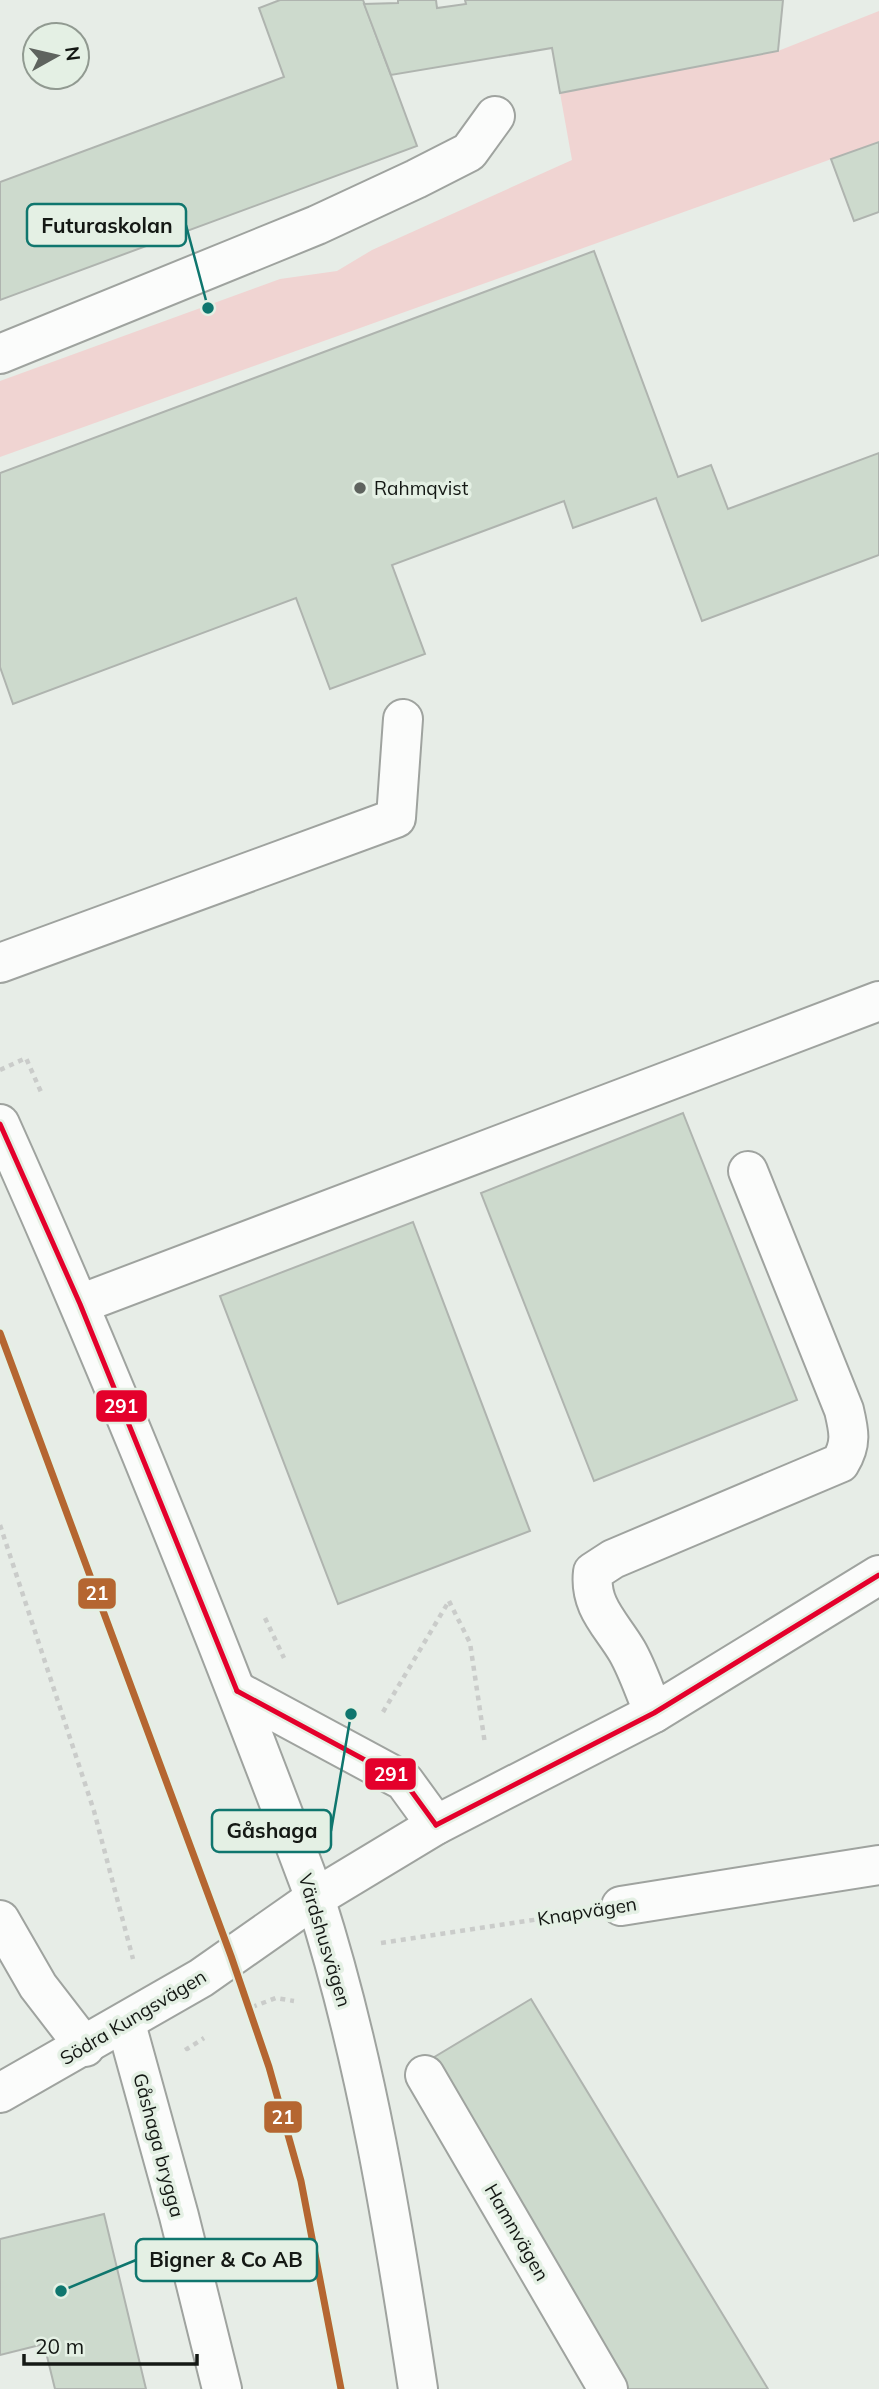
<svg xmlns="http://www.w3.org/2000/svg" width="879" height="2389" font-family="Mulish,sans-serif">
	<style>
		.green { fill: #f0d4d2 }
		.building { fill: #cddacd; stroke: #afb4af; stroke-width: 2 }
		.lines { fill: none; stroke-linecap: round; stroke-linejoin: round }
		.minor-casing { stroke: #9fa39f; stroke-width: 42 }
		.major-casing { stroke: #9fa39f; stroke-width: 42 }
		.path { stroke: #caccca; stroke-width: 4.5; stroke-dasharray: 5 5; stroke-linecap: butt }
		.minor { stroke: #fbfcfb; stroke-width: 38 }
		.major { stroke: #fbfcfb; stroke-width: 38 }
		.bus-1-casing { stroke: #e4f0e4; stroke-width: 10 }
		.bus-1 { stroke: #e4002b; stroke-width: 5 }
		.rail-1-casing { stroke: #e4f0e4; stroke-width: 12 }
		.rail-1 { stroke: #b56631; stroke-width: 7 }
		.poi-dot { fill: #5e635e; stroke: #e4f0e4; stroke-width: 2.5 }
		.labels { text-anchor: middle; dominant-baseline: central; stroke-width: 7; stroke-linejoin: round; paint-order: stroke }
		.poi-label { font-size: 19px; fill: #141814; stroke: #e4f0e4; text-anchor: start }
		.street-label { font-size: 19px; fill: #141814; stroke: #e4f0e4 }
		.leader { fill: none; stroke: #0f766e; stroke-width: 2.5 }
		.callout-dot { fill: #0f766e; stroke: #e4f0e4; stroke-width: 2.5 }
		.callout { fill: #e4f0e4; stroke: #0f766e; stroke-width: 2.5 }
		.callout-label { font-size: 21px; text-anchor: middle; font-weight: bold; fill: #141814 }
		.line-badge { stroke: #e4f0e4; stroke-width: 2.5 }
		.badge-label { font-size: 19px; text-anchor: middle; font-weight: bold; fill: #fff }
	</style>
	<rect width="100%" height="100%" fill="#e7ede7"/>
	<polygon class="green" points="879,11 879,142 0,457 0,381 280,279 337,271 372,250 572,160 560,93 778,51"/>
	<g class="building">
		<polygon points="280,0 363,0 417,146 0,300 0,182 284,77 259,8"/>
		<polygon points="398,0 436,0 437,8 466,4 465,0 783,0 778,51 560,93 552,48 391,75 364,4 398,3"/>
		<polygon points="879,142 879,212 854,221 831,159"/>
		<polygon points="594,251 678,477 711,465 728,509 879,453 879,555 702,621 656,498 573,528 564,501 392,565 425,654 330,689 296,598 13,704 0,667 0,473"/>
		<polygon points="683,1113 797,1400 594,1481 481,1193"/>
		<polygon points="413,1222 530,1531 338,1604 220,1296"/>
		<polygon points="531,1999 768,2389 623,2389 426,2062"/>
		<polygon points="104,2214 146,2389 55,2389 44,2344 0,2355 0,2239"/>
	</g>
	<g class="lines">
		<defs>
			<g id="minor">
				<polyline points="0,354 317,225 416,179 469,152 495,116"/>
				<polyline points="0,963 396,818 403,719"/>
				<polyline points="80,1304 879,1001"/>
				<polyline points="237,1691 404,1781 436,1825"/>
				<path d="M654 1713C645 1693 638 1670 627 1651 611 1624 589 1606 593 1572L613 1559 840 1463C852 1444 849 1431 844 1410L748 1171"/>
				<path d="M315 1898C366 2057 393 2224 418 2389"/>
				<polyline points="621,1906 879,1865"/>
				<polyline points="0,1920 38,1986 85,2047"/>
				<polyline points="126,2024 179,2216 222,2389"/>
				<polyline points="425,2075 608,2389"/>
				<polyline points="0,2093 201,1978 315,1898 436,1825 654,1713 879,1575"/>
			</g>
			<path id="major" d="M0 1124C114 1378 217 1637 315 1898"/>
		</defs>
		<use href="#minor" class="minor-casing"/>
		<use href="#major" class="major-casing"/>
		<g class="path">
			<polyline points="0,1070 26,1058 41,1092"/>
			<polyline points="0,1525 94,1811 133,1959"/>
			<polyline points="449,1601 470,1643 485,1744"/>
			<polyline points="265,1618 284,1658"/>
			<polyline points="383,1712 449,1601"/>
			<polyline points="381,1943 573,1914"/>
			<polyline points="252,2007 276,1998 294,2001"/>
			<polyline points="186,2047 187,2049 204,2038"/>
		</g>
		<use href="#minor" class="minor"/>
		<use href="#major" class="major"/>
		<defs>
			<g id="bus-1">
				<polyline points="0,1124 80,1304 237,1691"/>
				<polyline points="237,1691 404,1781 436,1825"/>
				<polyline points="436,1825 654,1713 879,1575"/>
			</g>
		</defs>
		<use href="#bus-1" class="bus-1-casing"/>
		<use href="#bus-1" class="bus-1"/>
		<defs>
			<polyline id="rail-1" points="0,1333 231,1956 269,2067 301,2181 341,2389"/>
		</defs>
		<use href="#rail-1" class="rail-1-casing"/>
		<use href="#rail-1" class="rail-1"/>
	</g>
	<circle class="poi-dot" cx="360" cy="488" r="7"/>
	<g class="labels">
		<g class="poi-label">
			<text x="374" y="488">Rahmqvist</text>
		</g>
		<g class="street-label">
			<text transform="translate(587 1911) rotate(-9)">Knapvägen</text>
			<text transform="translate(325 1940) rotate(73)">Värdshusvägen</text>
			<text transform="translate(133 2017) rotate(-31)">Södra Kungsvägen</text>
			<text transform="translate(159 2145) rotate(75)">Gåshaga brygga</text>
			<text transform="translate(517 2232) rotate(60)">Hamnvägen</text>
		</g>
	</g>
	<path class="leader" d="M208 308L186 225M351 1714L331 1831M61 2291L136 2260"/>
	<g class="callout-dot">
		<circle cx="208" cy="308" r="7"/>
		<circle cx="351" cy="1714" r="7"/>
		<circle cx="61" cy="2291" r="7"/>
	</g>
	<g class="callout">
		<rect x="27" y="204" width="159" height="42" rx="7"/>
		<rect x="212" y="1810" width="119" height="42" rx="7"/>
		<rect x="136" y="2239" width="181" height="42" rx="7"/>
	</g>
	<g class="callout-label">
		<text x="107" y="233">Futuraskolan</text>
		<text x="272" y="1838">Gåshaga</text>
		<text x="226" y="2267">Bigner &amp; Co AB</text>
	</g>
	<g class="line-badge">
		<rect x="95" y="1389" width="53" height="34" rx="7" fill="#e4002b"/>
		<rect x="77" y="1577" width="40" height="33" rx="7" fill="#b56631"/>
		<rect x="364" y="1757" width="53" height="34" rx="7" fill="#e4002b"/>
		<rect x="263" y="2100" width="40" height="34" rx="7" fill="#b56631"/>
	</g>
	<g class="badge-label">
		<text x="121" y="1413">291</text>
		<text x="97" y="1600">21</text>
		<text x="391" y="1781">291</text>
		<text x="283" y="2124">21</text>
	</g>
	<g transform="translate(56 56) rotate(82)"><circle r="33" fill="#e4f0e4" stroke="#919a91" stroke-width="2"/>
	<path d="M0-5L12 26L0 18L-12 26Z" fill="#5e635e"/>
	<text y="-10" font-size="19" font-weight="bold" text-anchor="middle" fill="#141814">N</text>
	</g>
	<path d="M24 2354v10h173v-10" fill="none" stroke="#141814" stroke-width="3.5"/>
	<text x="35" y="2354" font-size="21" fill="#141814" stroke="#e4f0e4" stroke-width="5" paint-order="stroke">20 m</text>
</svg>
